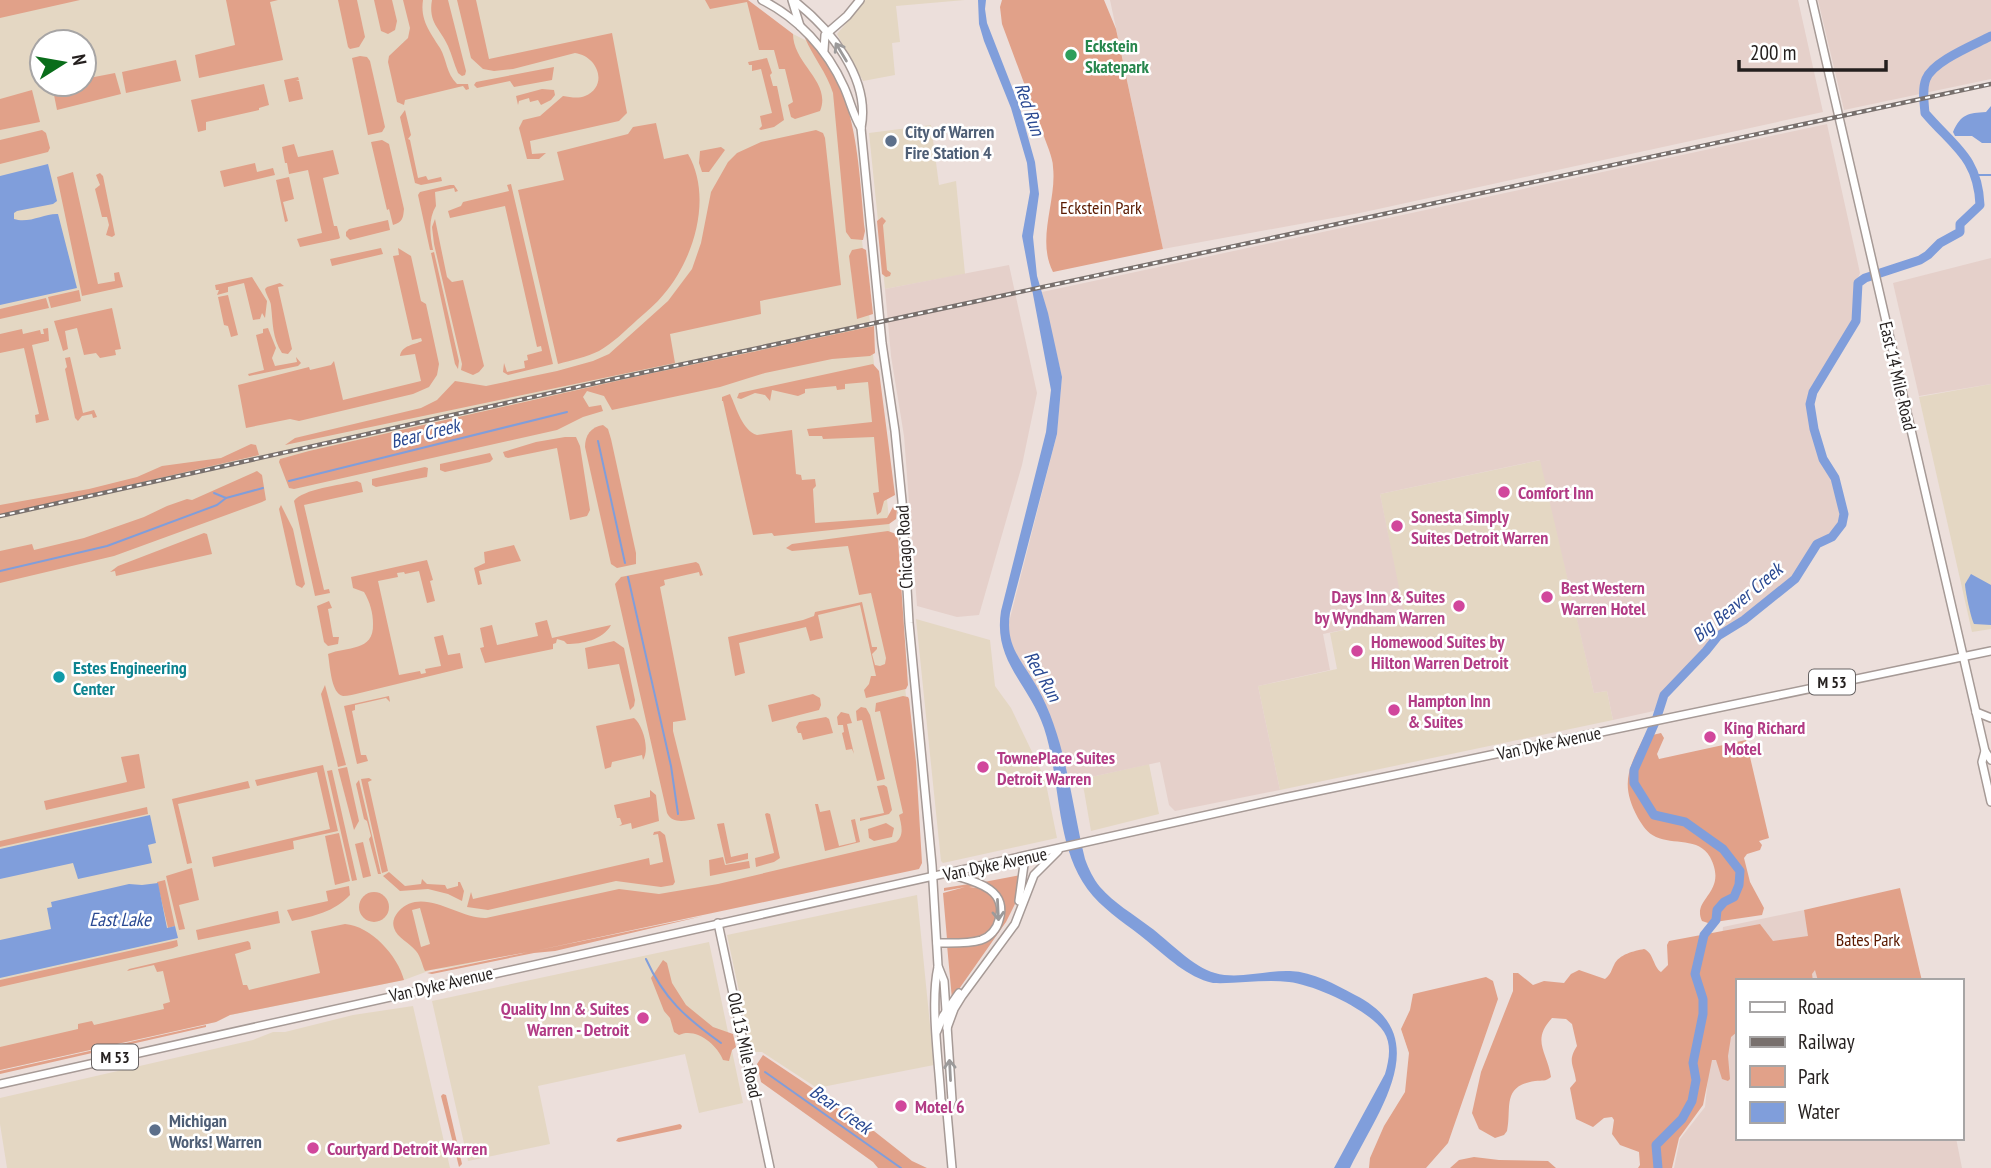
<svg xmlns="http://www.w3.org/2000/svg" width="1991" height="1168" font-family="'PT Sans Narrow',sans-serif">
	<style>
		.commercial { fill: #e4d7c3; fill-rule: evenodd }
		.built { fill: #e5d0ca }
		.green { fill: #e1a189; fill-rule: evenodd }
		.water { fill: #809edb }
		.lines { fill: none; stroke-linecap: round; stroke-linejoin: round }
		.stream { stroke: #809edb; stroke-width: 2 }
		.river { stroke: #809edb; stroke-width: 9 }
		.secondary-casing { stroke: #a69a96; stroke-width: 10 }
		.primary-casing { stroke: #a69a96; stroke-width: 10 }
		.secondary { stroke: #fff; stroke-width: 7 }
		.primary { stroke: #fff; stroke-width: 7 }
		.rail-casing { stroke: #78706d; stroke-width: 4.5 }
		.rail { stroke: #fff; stroke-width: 2; stroke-dasharray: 5; stroke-linecap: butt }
		.oneway { stroke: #9c9a9a }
		.leisure-dot { fill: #2e9e5b; stroke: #fff; stroke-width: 2.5 }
		.service-dot { fill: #5c6f8a; stroke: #fff; stroke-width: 2.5 }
		.hotel-dot { fill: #d1479c; stroke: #fff; stroke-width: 2.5 }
		.culture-dot { fill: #0f9aa8; stroke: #fff; stroke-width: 2.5 }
		.labels { text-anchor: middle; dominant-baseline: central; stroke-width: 5; stroke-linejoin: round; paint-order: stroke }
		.shield { fill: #fff; stroke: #666262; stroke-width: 2 }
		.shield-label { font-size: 16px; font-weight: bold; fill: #241f1e }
		.leisure-label { font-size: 18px; font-weight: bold; fill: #27864d; stroke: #fff; text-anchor: start }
		.service-label { font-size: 18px; font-weight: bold; fill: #4e5e75; stroke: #fff; text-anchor: start }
		.park-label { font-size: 18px; fill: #5a1a00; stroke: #fff }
		.street-label { font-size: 18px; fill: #241f1e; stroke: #fff }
		.hotel-label { font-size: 18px; font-weight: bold; fill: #b23c85; stroke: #fff; text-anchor: start }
		.culture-label { font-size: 18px; font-weight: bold; fill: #0d838f; stroke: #fff; text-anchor: start }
		.water-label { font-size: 19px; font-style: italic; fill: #2a4992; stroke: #fff }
	</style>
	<rect width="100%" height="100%" fill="#ecdfdb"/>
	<g class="commercial">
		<path d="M0 0H747L793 34 807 41 850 115 913 769 919 866 454 967 431 970 404 980 230 1015 216 1022 0 1070ZM42 42H84V84H42Z"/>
		<polygon points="860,0 965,0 896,6 900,42 892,43 895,75 863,81 837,34 861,6"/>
		<polygon points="931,125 939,185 956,181 965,274 885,289 869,133"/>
		<polygon points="1991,384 1991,629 1972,632 1919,397"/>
		<polygon points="1541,460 1594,693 1607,691 1613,720 1280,790 1258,686 1337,669 1330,633 1404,617 1380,494"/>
		<polygon points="916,619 990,640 995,686 1011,708 1045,779 1057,838 943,863 941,861"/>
		<polygon points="1149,764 1159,814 1091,831 1082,779"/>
		<polygon points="917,895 934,1065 817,1088 762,1052 752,1052 727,935"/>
		<polygon points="709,942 743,1103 699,1113 685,1054 538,1086 550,1144 468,1161 432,1001"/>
		<polygon points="413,1006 450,1168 7,1168 0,1124 0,1098 253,1040 273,1032 285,1032 353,1015"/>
	</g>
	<g class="built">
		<polygon points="1110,0 1798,0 1823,112 1360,213 1163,249"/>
		<polygon points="1818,0 1991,0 1991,79 1844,110"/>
		<polygon points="1827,124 1860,273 1855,286 1855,318 1809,394 1808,408 1816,448 1833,480 1837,495 1842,512 1841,521 1832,534 1816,542 1793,578 1768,600 1724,629 1660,696 1654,711 1613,720 1607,691 1594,693 1540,460 1380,494 1405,617 1323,634 1330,670 1258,686 1280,790 1175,811 1169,805 1160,762 1068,782 1054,726 1037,687 1013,649 1009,638 1008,626 1057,434 1062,377 1042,292"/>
		<polygon points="1991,258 1991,384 1919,396 1893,283"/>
		<polygon points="1009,265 1037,393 1022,465 979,615 957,617 917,606 904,436 891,356 885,289"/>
		<polygon points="1804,910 1818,981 1737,981 1737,1138 1956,1138 1962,1168 1674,1168 1680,1139 1705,1107 1723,927"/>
	</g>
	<g class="green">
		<polygon points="0,0 80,0 0,18"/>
		<polygon points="226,0 278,0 270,2 283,60 199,78 195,55 235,45"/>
		<polygon points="338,0 357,0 365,37 359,47 350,49 348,47"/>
		<polygon points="374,0 392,0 397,21 395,30 388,34 381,31"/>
		<path d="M403 0H423C420 20 430 32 440 48 447 60 446 73 457 84H468L469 89 466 90 463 86 405 100 404 105 397 102 388 62 389 56 408 38 410 28Z"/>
		<path d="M432 0H448L466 71 465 75 462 76 458 73C454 64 452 55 448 46 440 28 428 23 432 0Z"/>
		<path d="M457 0H476L489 59 612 33 627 113 619 121 530 141 532 154 546 153 539 159H527L519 128 523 120 540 116 563 96C570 97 578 99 585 96 609 86 598 56 575 53L513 69 494 71 483 69 471 58Z"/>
		<path d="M705 0H748L793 34C793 64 832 82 820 111L795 119 791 117 788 105 793 102 785 69H779L774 50H759L747 2 710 9Z"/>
		<path d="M1002 0H1104L1116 29 1163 249 1053 272C1036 239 1057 201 1053 167 1053 162 1051 156 1049 150L1002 24 1000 7Z"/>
		<path d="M807 37C859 89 858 164 865 231L863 240 851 239 846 232 833 93C827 73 813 57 805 38Z"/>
		<polygon points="360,56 367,57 370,61 385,127 382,132 368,135 352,58"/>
		<polygon points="767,58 772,73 770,75 773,86 777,86 784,120 774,127 761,130 759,129 762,126 760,116 772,113 761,69 752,71 752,65 749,65 748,62"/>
		<polygon points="176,60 181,81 126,93 122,72"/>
		<polygon points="554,67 552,80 514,87 510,81 477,88 474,85 476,82"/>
		<polygon points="115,73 121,94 57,110 52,85 84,84 84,79"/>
		<polygon points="298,77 299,80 296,81 299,81 303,99 289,102 284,80"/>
		<polygon points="264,84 269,105 259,108 259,110 206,122 206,130 198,132 191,100"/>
		<polygon points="542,89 554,90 555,95 551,100 541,105 538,100 530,102 529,98 519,101 518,105 516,96"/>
		<polygon points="32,90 40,122 0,130 0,99"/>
		<polygon points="405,110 411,135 408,139 410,140 418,178 426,176 428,180 441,177 442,181 421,185 415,183 400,117"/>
		<path d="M656 123 664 159 688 154C713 197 694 259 664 294 656 304 646 312 637 320 625 331 613 343 599 351 587 357 572 360 558 364L518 190 564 180 557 152 628 134 633 127Z"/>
		<polygon points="42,130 46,133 50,148 48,152 0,164 0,140"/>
		<polygon points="816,130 823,133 825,138 841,285 760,301 761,314 670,334 675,363 285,445 295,438 421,408 437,400 455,381 486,386 557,371 593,361 609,354 668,301 692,269 701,243 711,192 728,162 737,153 761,142"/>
		<path d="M382 140 389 144 404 209C403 218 403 222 393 225L389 209 387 210 371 142Z"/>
		<polygon points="294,144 298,157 333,150 339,174 323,178 334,226 337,226 340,238 338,239 300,247 297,239 322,233 308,170 289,174 287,163 285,163 282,147"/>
		<polygon points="721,147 725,150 709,172 702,172 699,163 700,151"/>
		<polygon points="255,163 257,172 273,168 275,175 224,187 220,171"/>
		<polygon points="73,172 98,284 115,281 114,273 119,272 123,287 82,296 57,177"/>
		<polygon points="100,173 103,176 115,235 112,237 106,235 109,225 107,217 102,217 95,189 100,185 96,175"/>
		<polygon points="289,177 294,199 283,202 288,221 285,222 276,180"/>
		<polygon points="511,184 553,364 508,375 503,372 504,363 507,372 525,368 524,361 528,360 527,355 542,351 541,346 537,347 505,206 450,218 448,211 461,206 463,202 509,191 507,185"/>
		<path d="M450 185H454L458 191 455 192 454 188 435 192 436 206C428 219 430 235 433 250H430L418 195 420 192Z"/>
		<polygon points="882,217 886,221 883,225 887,270 891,273 890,276 886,277 882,274 877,221"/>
		<polygon points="435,219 447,277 452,282 463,280 484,366 479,372 473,375 461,370 462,364 434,244 432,227"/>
		<polygon points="388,220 390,230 350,240 346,236 346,232 349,229"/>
		<polygon points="381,248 383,254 332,266 330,259"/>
		<path d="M398 248 411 256 421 301 426 304 439 364 437 375 429 387 413 394 299 421 290 419 246 428 238 385 309 367 310 370 331 365 334 361 343 400 421 381 415 354 400 356C402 345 414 345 422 341L421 338 412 340 393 256 399 255Z"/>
		<polygon points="862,248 866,250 873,314 857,319 849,256 852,250"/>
		<polygon points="434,252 459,361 458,369 455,364 431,253"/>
		<polygon points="252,277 267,301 265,318 262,313 260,319 253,320 244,283 228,287 228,292 217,295 219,290 216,290 215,285"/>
		<path d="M280 283 284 286 278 287 279 292 292 349 288 354 282 353C272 338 273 322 271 306 271 301 266 295 265 289L267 287Z"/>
		<polygon points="79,290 81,301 51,308 48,297"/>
		<polygon points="228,295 238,335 231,337 228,326 224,325 218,297"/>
		<polygon points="46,298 49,308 0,319 0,309"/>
		<polygon points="112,308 121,349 115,350 116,355 100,358 96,353 84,355 77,328 65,331 68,349 63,351 54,321"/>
		<polygon points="874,326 875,353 870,356 832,359 765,373 720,387 612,410 604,396 587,391 583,397 589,407 601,405 603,411 583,417 557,430 294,489 289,488 279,462 280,459 309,451 634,377"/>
		<polygon points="48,328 49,341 32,345 49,420 36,423 35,415 39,414 24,348 0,353 0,334 22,329 23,334 40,330 41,334 44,334 43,329"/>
		<polygon points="268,328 276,348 272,358 275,366 297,362 296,357 301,363 298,366 249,376 248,374 264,370 256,335 263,333 263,329"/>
		<polygon points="70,357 83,413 94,410 97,417 93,418 92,414 82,416 78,421 75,418 65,369 67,367 65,358"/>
		<polygon points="873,364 879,371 895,495 884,501 881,512 877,515 873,493 879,492 874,437 823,439 822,436 809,436 807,429 872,422 868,382 845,384 845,389 837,390 836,386 805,389 805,393 798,396 772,390 770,401 765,395 755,393 741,399 737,398 739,393"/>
		<path d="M730 394C737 409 742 430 757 435L792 430 796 474 801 475 802 480 815 479 816 486 813 489 815 523 887 518 894 505 897 509 896 519 889 524 774 536 772 533 753 535 723 401H722V397Z"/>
		<path d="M603 425 608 429 611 439 636 553V564L617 568 611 564 585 447C585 435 591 427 603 425Z"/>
		<polygon points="565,437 576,437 580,446 590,510 587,516 570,520 557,448 508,458 505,457 503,452 536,442"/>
		<polygon points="251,444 256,445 259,455 0,515 0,505 89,489 137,477 162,466 221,458"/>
		<polygon points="490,453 493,459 490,462 445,472 440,470 440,464"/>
		<polygon points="425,467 428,468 427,477 376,487 372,485 372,479"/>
		<polygon points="257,471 262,475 266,500 262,502 114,556 0,583 0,551 32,544 34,550 84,538 144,517 167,506 187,499 192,500"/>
		<path d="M357 481 361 483 363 492 304 505 324 590 329 589 330 593 315 596 294 501C303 489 340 485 357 481Z"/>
		<polygon points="281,505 293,529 305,584 302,588 296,585 279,509"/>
		<polygon points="888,531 896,534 898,540 908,685 906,689 866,698 864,690 869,684 871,676 876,676 860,605 818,615 823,638 810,641 806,627 739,643 745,673 735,676 728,637 803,620 814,616 815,612 862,602 872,647 877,647 877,649 872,654 875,665 880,666 885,664 886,658 871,593 859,595 848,546 792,551 786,548 792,544"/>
		<polygon points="204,533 207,534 212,554 116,576 115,571 110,572 118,566"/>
		<polygon points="514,545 521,561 479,571 482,584 478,585 474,568 485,563 484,552"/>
		<path d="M427 560 433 580 430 581 435 601 427 603 419 571 405 574 404 572 397 573 398 577 378 581 399 675 420 671 421 674 426 673 425 669 441 666 434 637 443 635 448 655 460 653 463 668 360 693C355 694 348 696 343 696 331 694 330 665 328 654 347 646 374 652 373 624 373 613 370 602 364 592L353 588 351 577Z"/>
		<path d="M696 562 699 564 703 575 700 576 699 572 664 580 665 585 660 587 686 720 673 722V731L695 819C685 821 672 824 667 813L615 584 621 577Z"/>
		<polygon points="329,601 332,608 328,609 333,637 339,637 338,644 328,646 324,642 317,606"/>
		<path d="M547 620 552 638 611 625C603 640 582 644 567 644L564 641 557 639 556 643 553 644V649L485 663 480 648 484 647 480 628 492 625 497 645 538 636 535 623Z"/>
		<polygon points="614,641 624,648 635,700 634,706 630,710 619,664 588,669 585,648"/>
		<polygon points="325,685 346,765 338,767 321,694"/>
		<polygon points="813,694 820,698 821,705 819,710 772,722 768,705"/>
		<polygon points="389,696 390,702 386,698 355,705 355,710 352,711 361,755 366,755 368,761 357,764 344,706"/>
		<path d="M903 696 908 697 909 699 916 762 922 863 919 869 534 951 703 916 555 951 534 953 432 974 427 973 528 952 425 971C422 965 421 957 416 951 410 943 397 938 394 928 392 922 394 917 398 912 422 885 458 919 486 918L619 889 659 894 718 884 896 842C905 835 901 824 899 815L903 813 880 711 875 712 876 703ZM420 908 430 944 421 947 412 910Z"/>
		<polygon points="861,707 866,708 870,715 885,779 877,781 862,720 857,721 856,711"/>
		<polygon points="841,712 849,714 852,723 847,724 854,754 852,749 846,750 842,733 844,732 843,725 838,725 837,717"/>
		<polygon points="826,717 829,719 833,733 803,740 801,733 798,733 796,727 799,722"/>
		<path d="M634 718C643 725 650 750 643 760L642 755 612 762 611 767 605 769 596 726Z"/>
		<path d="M1661 733 1664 738 1657 754 1659 759 1746 740 1769 838 1759 841 1762 845 1760 850 1747 854 1744 858 1750 882 1764 908 1762 915 1708 923 1702 921C1691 898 1729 893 1710 857 1699 837 1673 845 1656 837 1647 833 1643 826 1638 818 1620 785 1628 769 1644 737Z"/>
		<polygon points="139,754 145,788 46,810 44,801 127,782 121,757"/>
		<polygon points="323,765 338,831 293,841 294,849 214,867 212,857 330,829 317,772 257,786 255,780"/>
		<polygon points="347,767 359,821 354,830 338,769"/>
		<polygon points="332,770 357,880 352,881 327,771"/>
		<polygon points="369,778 372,780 368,782 388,871 382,873 361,779"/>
		<polygon points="359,780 381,874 378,874 369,839 371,836 367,821 364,819 356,784"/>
		<polygon points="248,781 250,788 178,804 192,863 187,864 172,799"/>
		<polygon points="884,785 887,787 892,810 889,814 860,821 860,818 884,813 877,786"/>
		<polygon points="650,790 656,795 659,821 632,829 631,823 619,826 622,824 620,818 617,818 614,805 650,797"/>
		<polygon points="815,804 818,804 820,812 830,810 839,846 856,842 851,820 855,819 860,842 825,851"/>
		<polygon points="147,807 148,814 0,847 0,841"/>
		<polygon points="767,813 770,814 780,858 774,862 756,867 755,858 774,853 765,814"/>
		<polygon points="724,823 731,857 748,853 748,859 726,864 717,824"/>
		<polygon points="886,823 894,828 892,837 874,841 869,838 868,829"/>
		<polygon points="660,831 665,835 675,882 673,885 661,887 616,881 488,910 467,907 471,892 473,899 649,858 650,865 663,862 658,834 653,835 654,832"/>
		<polygon points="339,833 350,881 335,885 325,836"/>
		<polygon points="363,842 371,876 363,878 355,844"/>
		<polygon points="723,857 725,865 749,861 750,868 710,876 709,860"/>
		<polygon points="192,868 199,900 179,905 185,929 179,930 166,876"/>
		<polygon points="389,872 405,886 421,884 422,879 427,884 445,885 447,889 458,886 458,882 460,882 464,891 462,901 448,894 428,889 400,891 383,876"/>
		<path d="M1021 875 1015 904 1006 922 952 999 947 945 995 935C1009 918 1006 890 984 882Z"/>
		<polygon points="165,880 175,926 168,928 157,882"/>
		<path d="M969 884 979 886 969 887C974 888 980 887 984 889 1001 898 1000 922 986 933 975 940 960 941 947 939L943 893 965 887 944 891V888Z"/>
		<path d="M349 886 350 895C334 912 314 916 292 921L287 910 328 901 326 891Z"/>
		<path d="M1900 888 1922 981H1818L1815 970 1812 974 1813 981H1737V1032L1731 1037 1728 1056 1730 1079 1728 1081 1722 1079 1716 1060H1712L1703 1105 1679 1138 1672 1168H1638L1640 1165 1639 1152 1620 1145 1612 1134 1614 1120 1612 1117 1604 1118 1593 1127 1576 1119 1570 1088 1576 1081C1574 1064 1567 1062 1577 1046L1572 1024 1566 1019 1552 1018C1531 1041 1547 1051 1551 1077 1545 1082 1543 1080 1535 1081 1501 1086 1512 1108 1507 1131L1504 1135 1495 1138 1479 1129 1472 1113 1481 1072 1513 991V973H1518L1533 985 1544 981 1564 983 1571 974 1579 970 1605 979C1611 974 1611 971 1614 965 1619 954 1634 951 1644 949 1654 953 1653 967 1661 972L1668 965 1667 945 1669 941 1760 924 1773 941 1808 936 1804 910Z"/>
		<circle cx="374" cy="907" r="15"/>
		<polygon points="278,911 280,923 198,940 196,930"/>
		<path d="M345 924C371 926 398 956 404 980L230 1015 216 1022 0 1070V1047L78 1029V1024L92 1021 94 1025 164 1009 163 1004 170 1002 163 971 157 972 154 965 127 971 129 969 248 941 250 943 251 949 235 954 243 985H247L249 990 320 973 311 931Z"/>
		<polygon points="177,940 178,946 173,948 0,987 0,980"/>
		<path d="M663 960 667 963 672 983 686 1005 713 1027 733 1034 736 1047 732 1050 729 1061 723 1060C717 1044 695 1027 679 1035L674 1032 670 1018 664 1011 651 978Z"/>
		<polygon points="1486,977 1493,981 1498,999 1448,1143 1426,1168 1369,1168 1370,1158 1384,1126 1405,1092 1409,1053 1401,1029 1410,1010 1413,994"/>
		<polygon points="206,1025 206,1027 0,1074 0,1071"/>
		<polygon points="763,1055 860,1120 912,1161 927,1168 878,1168 873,1162 761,1082 757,1064"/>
		<polygon points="443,1094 446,1095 462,1164 459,1167 441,1096"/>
		<polygon points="680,1124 682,1126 681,1129 619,1142 616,1141 618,1138"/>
		<polygon points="1474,1157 1499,1160 1548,1161 1556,1168 1450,1168 1459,1160"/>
	</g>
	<g class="water">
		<path d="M978 0H986L985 9 987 23 1019 105 1035 162 1039 194 1033 237 1037 276 1048 313 1062 377 1057 434 1010 613C1005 646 1021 659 1037 687 1066 738 1071 802 1085 859 1089 870 1093 878 1100 887 1114 903 1133 914 1150 927 1168 940 1194 968 1215 973 1238 980 1266 970 1290 971 1314 972 1334 984 1355 995 1437 1036 1378 1111 1350 1168H1334L1385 1074C1389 1060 1392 1045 1384 1032 1370 1010 1315 985 1289 982 1264 979 1238 984 1213 983 1187 977 1167 957 1146 940 1129 926 1108 913 1093 896 1054 851 1062 782 1044 728 1029 683 993 662 1001 611L1046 432 1051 390 1022 236 1030 192 1027 163 1011 108 984 41 979 24Z"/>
		<path d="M1991 106V143H1982L1972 136H1955L1953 132C1961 114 1968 113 1986 112Z"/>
		<path d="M48 164 57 201 53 204 17 211 14 213V219C29 224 45 213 58 214L77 288 0 305V176Z"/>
		<path d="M1971 574 1991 585V625L1974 624C1971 619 1965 590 1965 584Z"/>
		<polygon points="150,815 156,843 148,845 152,863 78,879 73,863 0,879 0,849"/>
		<polygon points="158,883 167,928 175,926 178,938 0,978 0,940 51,929 47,908 52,907 51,902 129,884 142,885"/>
	</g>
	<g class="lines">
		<g class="stream">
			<polyline points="1977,175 1991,175"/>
			<polyline points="598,441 625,563"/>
			<polyline points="289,481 567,412"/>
			<polyline points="214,493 226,498"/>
			<polyline points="0,571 107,546 217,505 226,498 263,488"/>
			<polyline points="628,577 671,766 678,814"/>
			<path d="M646 959C664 999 686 1018 721 1043"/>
			<polyline points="765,1072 901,1168"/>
		</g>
		<path class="river" d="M1658 1168 1656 1145 1682 1119 1692 1101 1696 1080 1693 1063 1703 1014V999L1695 974 1704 935 1716 920 1717 910 1724 902 1734 897 1739 885 1740 871 1723 849 1685 822 1654 815 1634 783V770L1656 720 1664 695 1706 651 1718 636 1744 620 1795 579 1817 544 1832 537 1842 524 1844 514 1835 478 1823 459 1814 429 1810 404 1813 392 1856 321 1858 283 1865 278 1920 260 1928 255 1940 243 1960 232V224L1980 205C1978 157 1953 146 1925 113 1924 102 1922 89 1926 79 1933 61 1974 45 1991 36"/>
		<defs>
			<g id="secondary">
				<path d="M762 0C798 18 827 49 844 87 850 100 853 115 861 128"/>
				<polyline points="792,0 800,26"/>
				<path d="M793 0C830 28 871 79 861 128L882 343 895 431 902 501 909 623 932 865 938 966 944 981 952 1100 947 1112 952 1168"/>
				<polyline points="1812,0 1985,751 1991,760"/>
				<polyline points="824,50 825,35 847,16 860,0"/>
				<polyline points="1985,751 1982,762 1991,802"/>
				<polyline points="718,923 770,1168"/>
				<path d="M938 967C930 1003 939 1063 941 1100L947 1112"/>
			</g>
			<g id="primary">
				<polyline points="1976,712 1991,718"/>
				<polyline points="1019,901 1025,857"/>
				<path d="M937 943C951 943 968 944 981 940 990 937 997 929 999 920 1009 888 973 881 950 874"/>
				<polyline points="947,1028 954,1009 962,996 1015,924 1034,875 1058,851"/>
				<polyline points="937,1031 943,1016 959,993"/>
				<polyline points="0,1084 1284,798 1991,651"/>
			</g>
		</defs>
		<use href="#secondary" class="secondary-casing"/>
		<use href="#primary" class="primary-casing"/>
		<use href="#secondary" class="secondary"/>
		<use href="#primary" class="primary"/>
		<defs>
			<polyline id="rail" points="0,516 618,378 1991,84"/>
		</defs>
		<use href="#rail" class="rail-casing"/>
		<use href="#rail" class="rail"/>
	</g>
	<defs><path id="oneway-shaft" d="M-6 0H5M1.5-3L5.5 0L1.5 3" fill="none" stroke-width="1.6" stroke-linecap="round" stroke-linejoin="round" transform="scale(1.75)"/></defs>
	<g class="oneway">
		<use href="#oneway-shaft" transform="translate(841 52) rotate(-121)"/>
		<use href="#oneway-shaft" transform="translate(998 910) rotate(87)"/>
		<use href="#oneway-shaft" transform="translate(950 1070) rotate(-93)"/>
	</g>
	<circle class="leisure-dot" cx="1071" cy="55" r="7"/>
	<g class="service-dot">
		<circle cx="891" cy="141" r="7"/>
		<circle cx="155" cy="1130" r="7"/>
	</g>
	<g class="hotel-dot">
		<circle cx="1504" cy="492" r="7"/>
		<circle cx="1397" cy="526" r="7"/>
		<circle cx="1547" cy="597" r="7"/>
		<circle cx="1459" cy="606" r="7"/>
		<circle cx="1357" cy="651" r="7"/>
		<circle cx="1394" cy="710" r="7"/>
		<circle cx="1710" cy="737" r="7"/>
		<circle cx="983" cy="767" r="7"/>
		<circle cx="643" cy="1018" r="7"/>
		<circle cx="901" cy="1106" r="7"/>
		<circle cx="313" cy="1148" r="7"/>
	</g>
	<circle class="culture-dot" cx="59" cy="677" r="7"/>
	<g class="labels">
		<g class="shield">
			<rect x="1809" y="669.5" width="46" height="25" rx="5"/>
			<rect x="92" y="1044.5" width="46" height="25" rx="5"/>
		</g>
		<g class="shield-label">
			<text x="1832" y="682">M 53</text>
			<text x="115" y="1057">M 53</text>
		</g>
		<g class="leisure-label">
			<text x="1085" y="45">Eckstein<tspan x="1085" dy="21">Skatepark</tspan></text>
		</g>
		<g class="service-label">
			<text x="905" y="131">City of Warren<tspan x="905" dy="21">Fire Station 4</tspan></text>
			<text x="169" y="1120">Michigan<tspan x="169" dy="21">Works! Warren</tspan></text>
		</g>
		<g class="park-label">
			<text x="1101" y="207">Eckstein Park</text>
			<text x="1868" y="939">Bates Park</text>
		</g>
		<g class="street-label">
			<text transform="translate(1898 376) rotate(77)">East 14 Mile Road</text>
			<text transform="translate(904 547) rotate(-93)">Chicago Road</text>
			<text transform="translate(1549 743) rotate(-12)">Van Dyke Avenue</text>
			<text transform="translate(995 864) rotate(-12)">Van Dyke Avenue</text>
			<text transform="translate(441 984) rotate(-13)">Van Dyke Avenue</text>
			<text transform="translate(745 1045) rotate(78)">Old 13 Mile Road</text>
		</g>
		<g class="hotel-label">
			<text x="1518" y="492">Comfort Inn</text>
			<text x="1411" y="516">Sonesta Simply<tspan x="1411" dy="21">Suites Detroit Warren</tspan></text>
			<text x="1561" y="587">Best Western<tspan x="1561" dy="21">Warren Hotel</tspan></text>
			<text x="1445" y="596" text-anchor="end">Days Inn &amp; Suites<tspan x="1445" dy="21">by Wyndham Warren</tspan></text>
			<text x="1371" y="641">Homewood Suites by<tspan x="1371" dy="21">Hilton Warren Detroit</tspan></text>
			<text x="1408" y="700">Hampton Inn<tspan x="1408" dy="21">&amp; Suites</tspan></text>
			<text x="1724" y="727">King Richard<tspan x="1724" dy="21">Motel</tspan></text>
			<text x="997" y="757">TownePlace Suites<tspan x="997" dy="21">Detroit Warren</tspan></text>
			<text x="629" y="1008" text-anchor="end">Quality Inn &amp; Suites<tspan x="629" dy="21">Warren - Detroit</tspan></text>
			<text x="915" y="1106">Motel 6</text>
			<text x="327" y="1148">Courtyard Detroit Warren</text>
		</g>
		<g class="culture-label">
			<text x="73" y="667">Estes Engineering<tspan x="73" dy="21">Center</tspan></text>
		</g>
		<g class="water-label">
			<text transform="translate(1030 109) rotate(71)">Red Run</text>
			<text transform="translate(425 433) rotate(-14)">Bear Creek</text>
			<text transform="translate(1737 602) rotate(-40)">Big Beaver Creek</text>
			<text transform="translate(1043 676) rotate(60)">Red Run</text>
			<text x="120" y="919">East Lake</text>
			<text transform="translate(841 1109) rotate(35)">Bear Creek</text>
		</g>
	</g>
	<rect x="1736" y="979" width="228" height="161" fill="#ffffff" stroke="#a7a5a5" stroke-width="2"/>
	<rect x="1750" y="1002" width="35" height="10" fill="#ffffff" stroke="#a7a5a5" stroke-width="2"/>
	<text x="1798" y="1014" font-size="21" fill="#241f1e">Road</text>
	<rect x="1750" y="1037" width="35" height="10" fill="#78706d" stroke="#a7a5a5" stroke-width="2"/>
	<text x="1798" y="1049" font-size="21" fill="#241f1e">Railway</text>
	<rect x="1750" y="1066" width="35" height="21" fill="#e1a189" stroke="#a7a5a5" stroke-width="2"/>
	<text x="1798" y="1084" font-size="21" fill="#241f1e">Park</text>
	<rect x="1750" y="1102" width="35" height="21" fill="#809edb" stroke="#a7a5a5" stroke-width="2"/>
	<text x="1798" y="1119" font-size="21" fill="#241f1e">Water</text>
	<g transform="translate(63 63) rotate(79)"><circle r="33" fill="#ffffff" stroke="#a7a5a5" stroke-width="2"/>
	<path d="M0-5L12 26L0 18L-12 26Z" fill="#096d1a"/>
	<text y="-10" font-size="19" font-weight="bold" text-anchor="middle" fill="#241f1e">N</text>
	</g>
	<path d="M1739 60v10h147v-10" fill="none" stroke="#241f1e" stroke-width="3.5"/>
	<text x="1750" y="60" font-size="21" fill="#241f1e" stroke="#ffffff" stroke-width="5" paint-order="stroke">200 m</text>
</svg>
